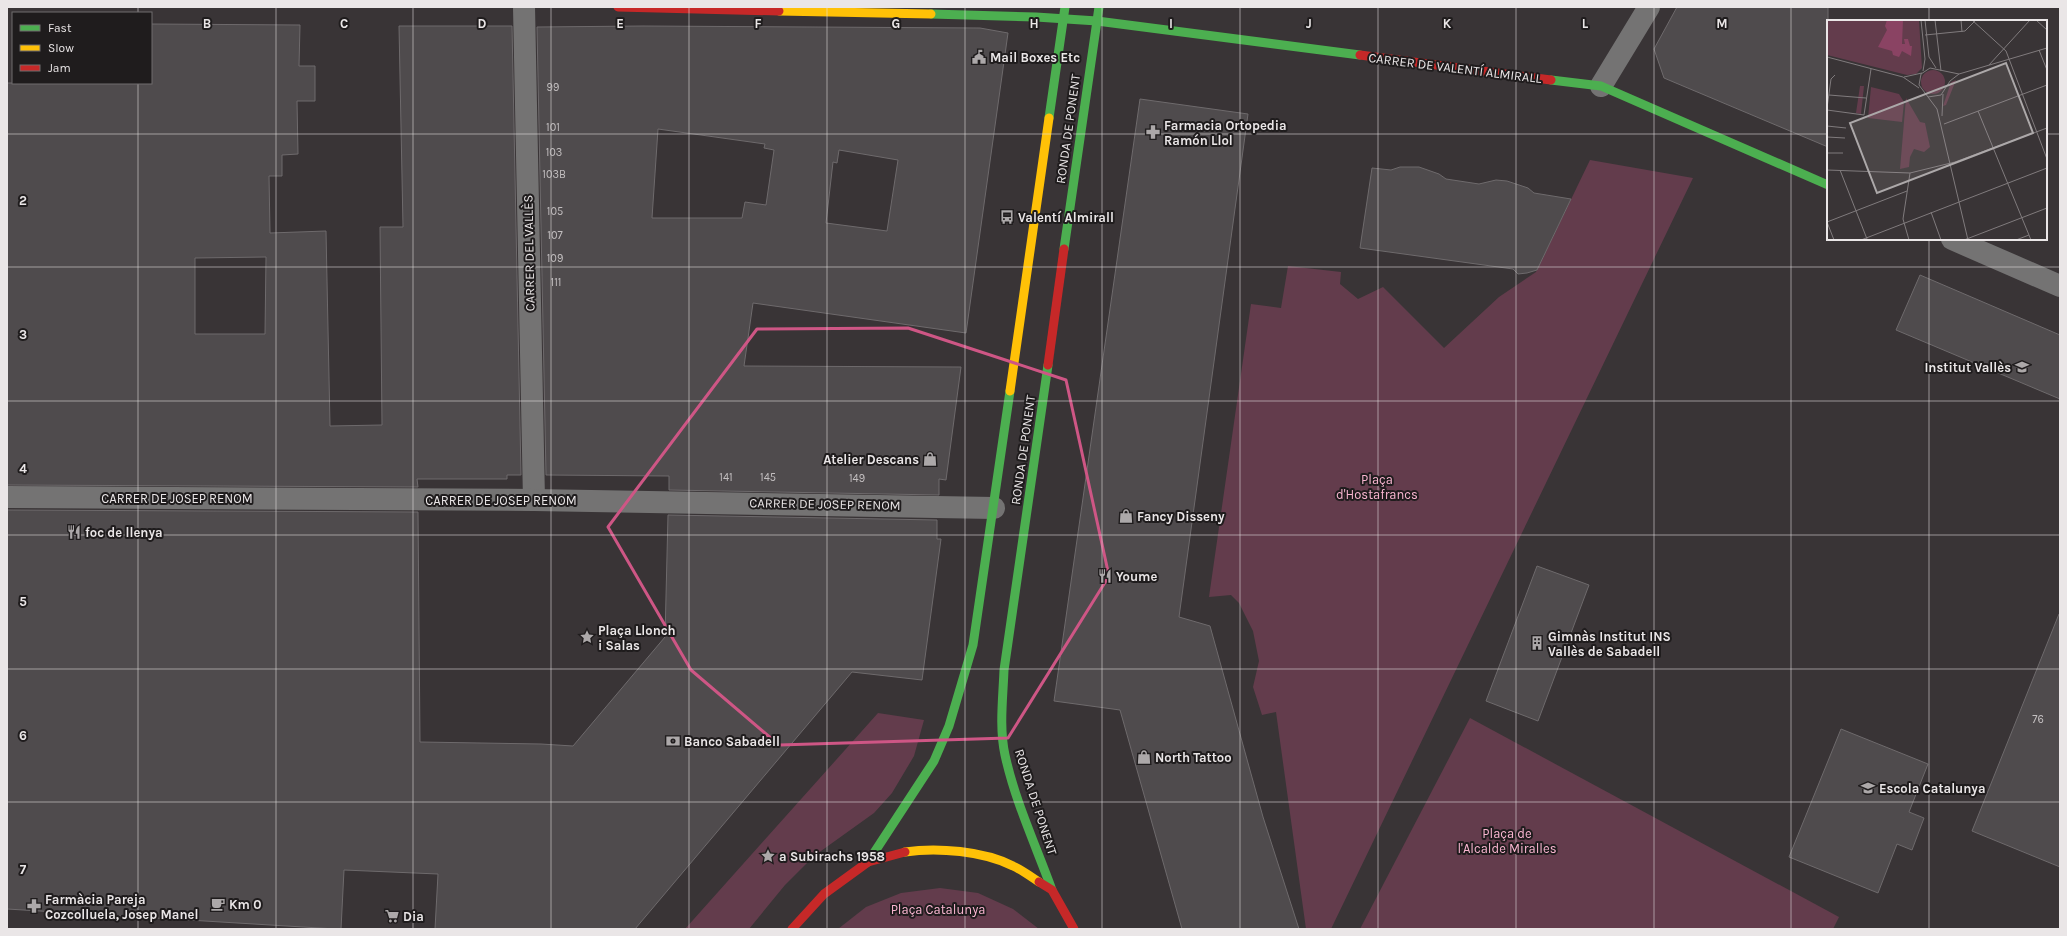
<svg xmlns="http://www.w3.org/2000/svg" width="2067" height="936" font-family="Karla,sans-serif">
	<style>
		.green { fill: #633c4c }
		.building { fill: #4f4b4d; stroke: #6e6a6c; fill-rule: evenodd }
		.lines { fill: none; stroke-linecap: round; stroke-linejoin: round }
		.street { stroke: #747373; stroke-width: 22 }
		.fast { stroke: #4caf50; stroke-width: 9 }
		.slow { stroke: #ffc107; stroke-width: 9 }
		.jam { stroke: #c62828; stroke-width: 9 }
		.marked { fill: none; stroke: #ce5685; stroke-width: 3; stroke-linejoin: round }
		.grid { fill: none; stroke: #eae6e7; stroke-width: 1; stroke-opacity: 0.55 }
		.labels { text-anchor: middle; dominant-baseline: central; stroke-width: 4; stroke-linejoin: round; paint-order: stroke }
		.number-label { font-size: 11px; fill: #c3bfc0 }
		.poi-label { font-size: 13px; font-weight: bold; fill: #eae6e7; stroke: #1f1c1d; text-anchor: start }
		.street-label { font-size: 13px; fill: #eae6e7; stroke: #1f1c1d }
		.park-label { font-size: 13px; fill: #fab6d1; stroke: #1f1c1d }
		.inset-road { fill: none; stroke: #807b7d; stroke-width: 1 }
		.view { fill: #aca8a9; fill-opacity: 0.15; stroke: #aca8a9; stroke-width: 2 }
		.inset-edge { fill: none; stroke: #eae6e7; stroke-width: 2 }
		.grid-label { font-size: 13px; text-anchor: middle; font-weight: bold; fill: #eae6e7; stroke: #1f1c1d; stroke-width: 4; stroke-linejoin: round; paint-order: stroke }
	</style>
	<rect width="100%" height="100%" fill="#393436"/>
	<g class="green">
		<polygon points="1590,160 1693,178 1331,929 1306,929 1276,712 1262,715 1253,687 1259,661 1253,631 1239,603 1231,595 1209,597 1251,304 1281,308 1288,266 1341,272 1340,284 1358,299 1383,287 1444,348 1499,297 1536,272"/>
		<polygon points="878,713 924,720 914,756 892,793 874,813 814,856 785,885 749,929 685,929"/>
		<polygon points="1470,718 1839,917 1833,929 1360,929"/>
		<polygon points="940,888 978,893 1013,909 1039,929 838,929 866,907 901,893"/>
	</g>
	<g class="building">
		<polygon points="1677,7 1828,7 1828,147 1664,78 1654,49"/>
		<path d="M151 24 300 25 299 66H315V101H297L298 154 282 155V176H269L270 233 326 231 330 426 382 425 380 227H403L399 26H512L521 475H507V479H417L418 487 7 485V83H151ZM266 257 265 334H195V258Z"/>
		<path d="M643 26 980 28 1008 33 966 333 753 303 744 366 961 367 946 480 939 479V495L669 490V476L546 475 537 27ZM658 129 765 144 764 148 774 150 766 205 745 202 742 218H652ZM839 150 898 160 887 231 826 223 833 162 837 163Z"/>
		<polygon points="1140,99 1248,114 1179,617 1210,626 1263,817 1299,929 1182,929 1120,710 1054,701"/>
		<polygon points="1400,167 1419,167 1439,174 1446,179 1479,184 1496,180 1507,181 1528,188 1534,193 1571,199 1537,270 1527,273 1518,274 1513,269 1360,248 1372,168 1391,170"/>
		<polygon points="1920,275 2060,335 2060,399 1896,330"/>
		<polygon points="7,510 418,512 420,742 541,744 573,746 665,637 668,515 937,520 937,539 941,539 922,680 852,672 635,929 435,929 438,874 344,870 341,929 336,929 7,909"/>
		<polygon points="1537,566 1589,585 1538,721 1486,701"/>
		<polygon points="2059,614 2060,614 2060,867 1972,831"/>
		<polygon points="1841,729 1928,764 1909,812 1924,818 1912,850 1897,844 1878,893 1789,857"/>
	</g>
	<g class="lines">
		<g class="street">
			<polyline points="524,7 534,500"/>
			<polyline points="1601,86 1649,7"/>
			<polyline points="1952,239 2060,286"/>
			<polyline points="7,497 534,500 994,508"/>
		</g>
		<g class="fast">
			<polyline points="931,14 1036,17 1097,21 1360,55"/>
			<polyline points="1551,80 1601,86 1828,185"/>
			<polyline points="1049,118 1065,7"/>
			<polyline points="1064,249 1099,7"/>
			<path d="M1048 365 1004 670C1003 697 999 728 1005 755 1015 801 1036 846 1052 890"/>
			<polyline points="868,862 934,761 949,726 973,645 1010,391"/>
		</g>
		<g class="slow">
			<polyline points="779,11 931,14"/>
			<polyline points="1010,391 1049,118"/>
			<path d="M905 852C937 847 984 851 1013 866 1022 870 1030 876 1039 882"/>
		</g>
		<g class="jam">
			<polyline points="618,7 779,11"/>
			<polyline points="1360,55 1551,80"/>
			<polyline points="1048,365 1064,249"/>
			<polyline points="1039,882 1052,890 1074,929"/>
			<polyline points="792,929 824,894 868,862 905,852"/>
		</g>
	</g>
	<path class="marked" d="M908 328 1066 380 1109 576 1008 738 779 745 691 670 608 527 757 329Z"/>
	<path class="grid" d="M138 7V13M276 7V929M413 7V929M551 7V929M689 7V929M827 7V929M965 7V929M1102 7V929M1240 7V929M1378 7V929M1516 7V929M1654 7V929M1791 7V929M1929 7V21M138 83V929M7 134H1828M2046 134H2060M1929 239V929M7 267H2060M7 401H2060M7 535H2060M7 669H2060M7 802H2060"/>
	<defs>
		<symbol id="civic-bare" viewBox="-9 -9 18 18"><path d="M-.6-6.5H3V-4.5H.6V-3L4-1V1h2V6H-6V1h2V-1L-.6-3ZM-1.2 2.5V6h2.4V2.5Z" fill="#aca8a9" stroke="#1f1c1d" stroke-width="2.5" paint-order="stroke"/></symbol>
		<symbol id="pharmacy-bare" viewBox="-9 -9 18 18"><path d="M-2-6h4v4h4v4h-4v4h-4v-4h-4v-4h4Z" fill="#aca8a9" stroke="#1f1c1d" stroke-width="2.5" paint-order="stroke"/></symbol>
		<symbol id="bus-bare" viewBox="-9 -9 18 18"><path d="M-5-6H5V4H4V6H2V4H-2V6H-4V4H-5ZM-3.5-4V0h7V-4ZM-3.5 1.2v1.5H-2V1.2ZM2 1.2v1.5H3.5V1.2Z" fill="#aca8a9" stroke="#1f1c1d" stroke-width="2.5" paint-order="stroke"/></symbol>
		<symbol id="school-bare" viewBox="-9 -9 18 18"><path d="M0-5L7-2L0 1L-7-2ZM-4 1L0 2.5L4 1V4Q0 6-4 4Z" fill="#aca8a9" stroke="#1f1c1d" stroke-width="2.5" paint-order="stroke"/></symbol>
		<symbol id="shop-bare" viewBox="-9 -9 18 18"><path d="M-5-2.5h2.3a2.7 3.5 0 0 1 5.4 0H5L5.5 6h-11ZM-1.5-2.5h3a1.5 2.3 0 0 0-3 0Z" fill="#aca8a9" stroke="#1f1c1d" stroke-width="2.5" paint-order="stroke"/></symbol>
		<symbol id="restaurant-bare" viewBox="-9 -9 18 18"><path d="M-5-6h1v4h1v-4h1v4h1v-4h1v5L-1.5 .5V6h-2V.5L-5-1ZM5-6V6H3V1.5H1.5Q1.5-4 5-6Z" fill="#aca8a9" stroke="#1f1c1d" stroke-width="2.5" paint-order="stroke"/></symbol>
		<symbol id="sight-bare" viewBox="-9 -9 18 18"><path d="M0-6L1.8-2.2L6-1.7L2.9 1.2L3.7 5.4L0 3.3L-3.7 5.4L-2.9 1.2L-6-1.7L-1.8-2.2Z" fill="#aca8a9" stroke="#1f1c1d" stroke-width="2.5" paint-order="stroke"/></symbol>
		<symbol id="building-bare" viewBox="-9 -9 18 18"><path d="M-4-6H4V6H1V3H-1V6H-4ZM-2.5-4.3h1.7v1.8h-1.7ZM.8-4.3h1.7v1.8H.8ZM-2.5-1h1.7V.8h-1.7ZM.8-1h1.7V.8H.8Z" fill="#aca8a9" stroke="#1f1c1d" stroke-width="2.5" paint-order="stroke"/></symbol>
		<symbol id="bank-bare" viewBox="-9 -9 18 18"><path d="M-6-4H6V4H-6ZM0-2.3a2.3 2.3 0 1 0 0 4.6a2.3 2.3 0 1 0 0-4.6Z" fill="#aca8a9" stroke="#1f1c1d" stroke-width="2.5" paint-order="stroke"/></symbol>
		<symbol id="cafe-bare" viewBox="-9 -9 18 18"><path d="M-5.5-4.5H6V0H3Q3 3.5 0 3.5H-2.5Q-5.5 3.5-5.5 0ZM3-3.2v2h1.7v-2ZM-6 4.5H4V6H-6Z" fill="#aca8a9" stroke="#1f1c1d" stroke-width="2.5" paint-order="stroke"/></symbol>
		<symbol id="supermarket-bare" viewBox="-9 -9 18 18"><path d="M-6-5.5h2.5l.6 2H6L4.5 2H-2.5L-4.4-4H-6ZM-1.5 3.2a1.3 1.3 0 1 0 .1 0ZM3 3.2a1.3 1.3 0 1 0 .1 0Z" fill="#aca8a9" stroke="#1f1c1d" stroke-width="2.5" paint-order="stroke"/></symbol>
	</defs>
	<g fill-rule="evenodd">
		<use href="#civic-bare" x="969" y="47" width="20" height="20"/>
		<use href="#pharmacy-bare" x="1143" y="122" width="20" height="20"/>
		<use href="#bus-bare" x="997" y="207" width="20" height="20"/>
		<use href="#school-bare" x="2012" y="357" width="20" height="20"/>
		<use href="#shop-bare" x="920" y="449" width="20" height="20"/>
		<use href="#shop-bare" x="1116" y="506" width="20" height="20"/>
		<use href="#restaurant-bare" x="64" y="522" width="20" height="20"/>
		<use href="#restaurant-bare" x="1095" y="566" width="20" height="20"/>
		<use href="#sight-bare" x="577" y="627" width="20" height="20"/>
		<use href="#building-bare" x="1527" y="633" width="20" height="20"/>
		<use href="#bank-bare" x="663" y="731" width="20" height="20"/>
		<use href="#shop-bare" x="1134" y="747" width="20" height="20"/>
		<use href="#school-bare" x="1858" y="778" width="20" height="20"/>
		<use href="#sight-bare" x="758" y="846" width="20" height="20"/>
		<use href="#cafe-bare" x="208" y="894" width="20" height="20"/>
		<use href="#pharmacy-bare" x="24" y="896" width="20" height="20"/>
		<use href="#supermarket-bare" x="382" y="906" width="20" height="20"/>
	</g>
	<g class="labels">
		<g class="number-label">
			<text x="553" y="87">99</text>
			<text x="553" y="127">101</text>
			<text x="554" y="152">103</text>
			<text x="554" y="174">103B</text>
			<text x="555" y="211">105</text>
			<text x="555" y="235">107</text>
			<text x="555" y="258">109</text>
			<text x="556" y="282">111</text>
			<text x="726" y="477">141</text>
			<text x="768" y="477">145</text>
			<text x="857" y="478">149</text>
			<text x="2038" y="719">76</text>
		</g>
		<g class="poi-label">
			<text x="990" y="57">Mail Boxes Etc</text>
			<text x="1164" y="125">Farmacia Ortopedia<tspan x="1164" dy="15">Ramón Llol</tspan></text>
			<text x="1018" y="217">Valentí Almirall</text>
			<text x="2011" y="367" text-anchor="end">Institut Vallès</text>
			<text x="919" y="459" text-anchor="end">Atelier Descans</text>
			<text x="1137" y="516">Fancy Disseny</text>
			<text x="85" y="532">foc de llenya</text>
			<text x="1116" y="576">Youme</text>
			<text x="598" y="630">Plaça Llonch<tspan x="598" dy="15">i Salas</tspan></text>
			<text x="1548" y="636">Gimnàs Institut INS<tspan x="1548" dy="15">Vallès de Sabadell</tspan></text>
			<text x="684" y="741">Banco Sabadell</text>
			<text x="1155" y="757">North Tattoo</text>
			<text x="1879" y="788">Escola Catalunya</text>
			<text x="779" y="856">a Subirachs 1958</text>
			<text x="45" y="899">Farmàcia Pareja<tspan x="45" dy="15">Cozcolluela, Josep Manel</tspan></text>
			<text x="229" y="904">Km 0</text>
			<text x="403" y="916">Dia</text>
		</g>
		<g class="street-label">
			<text transform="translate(1455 68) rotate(7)">CARRER DE VALENTÍ ALMIRALL</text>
			<text transform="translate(1068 129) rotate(-82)">RONDA DE PONENT</text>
			<text transform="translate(529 253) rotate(-91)">CARRER DEL VALLÈS</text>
			<text transform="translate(1023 450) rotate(-82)">RONDA DE PONENT</text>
			<text x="177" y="498">CARRER DE JOSEP RENOM</text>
			<text x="501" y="500">CARRER DE JOSEP RENOM</text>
			<text transform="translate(825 504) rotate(1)">CARRER DE JOSEP RENOM</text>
			<text transform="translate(1036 802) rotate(72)">RONDA DE PONENT</text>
		</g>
		<g class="park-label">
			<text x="1377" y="479">Plaça<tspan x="1377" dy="15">d'Hostafrancs</tspan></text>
			<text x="1507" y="833">Plaça de<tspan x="1507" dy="15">l'Alcalde Miralles</tspan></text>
			<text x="938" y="909">Plaça Catalunya</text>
		</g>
	</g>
	<g transform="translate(1827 20)">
		<rect width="220" height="220" fill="#393436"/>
		<path d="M0 0H92L95 48 89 54 80 55 0 35ZM94 62a12 12 0 1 1 24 0a12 12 0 1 1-24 0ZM129 60 119 85 116 86 124 62ZM33 66H37L34 94 29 93ZM44 67 72 74 77 82 75 102 41 98ZM79 78 93 102 98 103 103 127 97 132 87 129 83 137 82 147 73 149Z" fill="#633c4c"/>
		<path d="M60 0H76L75 24H78L77 19H81L83 26H85L84 36 75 31 72 37 66 35 65 31 51 27 60 10 58 6Z" fill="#8a4363"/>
		<path class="inset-road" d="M94 0 98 39 96 51M98 0 102 37 109 48M108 0 114 51M134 0 135 12M145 0 179 31 220 139M209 0 220 10M98 15 138 11 148 1M212 30 220 50M0 37 76 57 92 68M162 45 203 0M132 54 103 48 94 54 92 65 110 89 141 220M77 57 95 53M2 75 39 78M101 77 114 75 123 61 132 54 220 28M0 88 4 59 8 55M0 90 37 95 44 49M151 91 204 220M115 96 116 74M117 104 220 65M0 106 19 108M0 117 18 118M0 133H16M0 150 83 153 128 142 220 108M13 150 40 219M104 192 114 220M0 202 80 171M0 202 7 220M34 220 220 148M82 220 76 199 83 153M137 220 220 188M189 220 202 215"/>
		<path class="view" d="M179 43 206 113 50 173 23 103Z"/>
		<rect width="220" height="220" class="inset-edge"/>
	</g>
	<g class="grid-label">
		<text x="207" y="28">B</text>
		<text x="344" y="28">C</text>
		<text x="482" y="28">D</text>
		<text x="620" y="28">E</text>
		<text x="758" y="28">F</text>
		<text x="896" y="28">G</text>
		<text x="1034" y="28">H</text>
		<text x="1171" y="28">I</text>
		<text x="1309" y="28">J</text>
		<text x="1447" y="28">K</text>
		<text x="1585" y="28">L</text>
		<text x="1722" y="28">M</text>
		<text x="23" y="205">2</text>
		<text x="23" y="339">3</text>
		<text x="23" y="473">4</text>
		<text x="23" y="606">5</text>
		<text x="23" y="740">6</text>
		<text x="23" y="874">7</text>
	</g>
	<rect width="2067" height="936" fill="none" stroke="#eae6e7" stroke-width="16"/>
	<rect x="12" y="12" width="140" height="72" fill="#1f1c1d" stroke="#706d6e"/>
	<rect x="20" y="25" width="20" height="6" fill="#4caf50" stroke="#706d6e"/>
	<text x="48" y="32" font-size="12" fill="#eae6e7">Fast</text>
	<rect x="20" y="45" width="20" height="6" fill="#ffc107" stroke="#706d6e"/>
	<text x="48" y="52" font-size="12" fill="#eae6e7">Slow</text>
	<rect x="20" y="65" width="20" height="6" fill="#c62828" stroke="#706d6e"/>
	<text x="48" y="72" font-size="12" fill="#eae6e7">Jam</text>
</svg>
